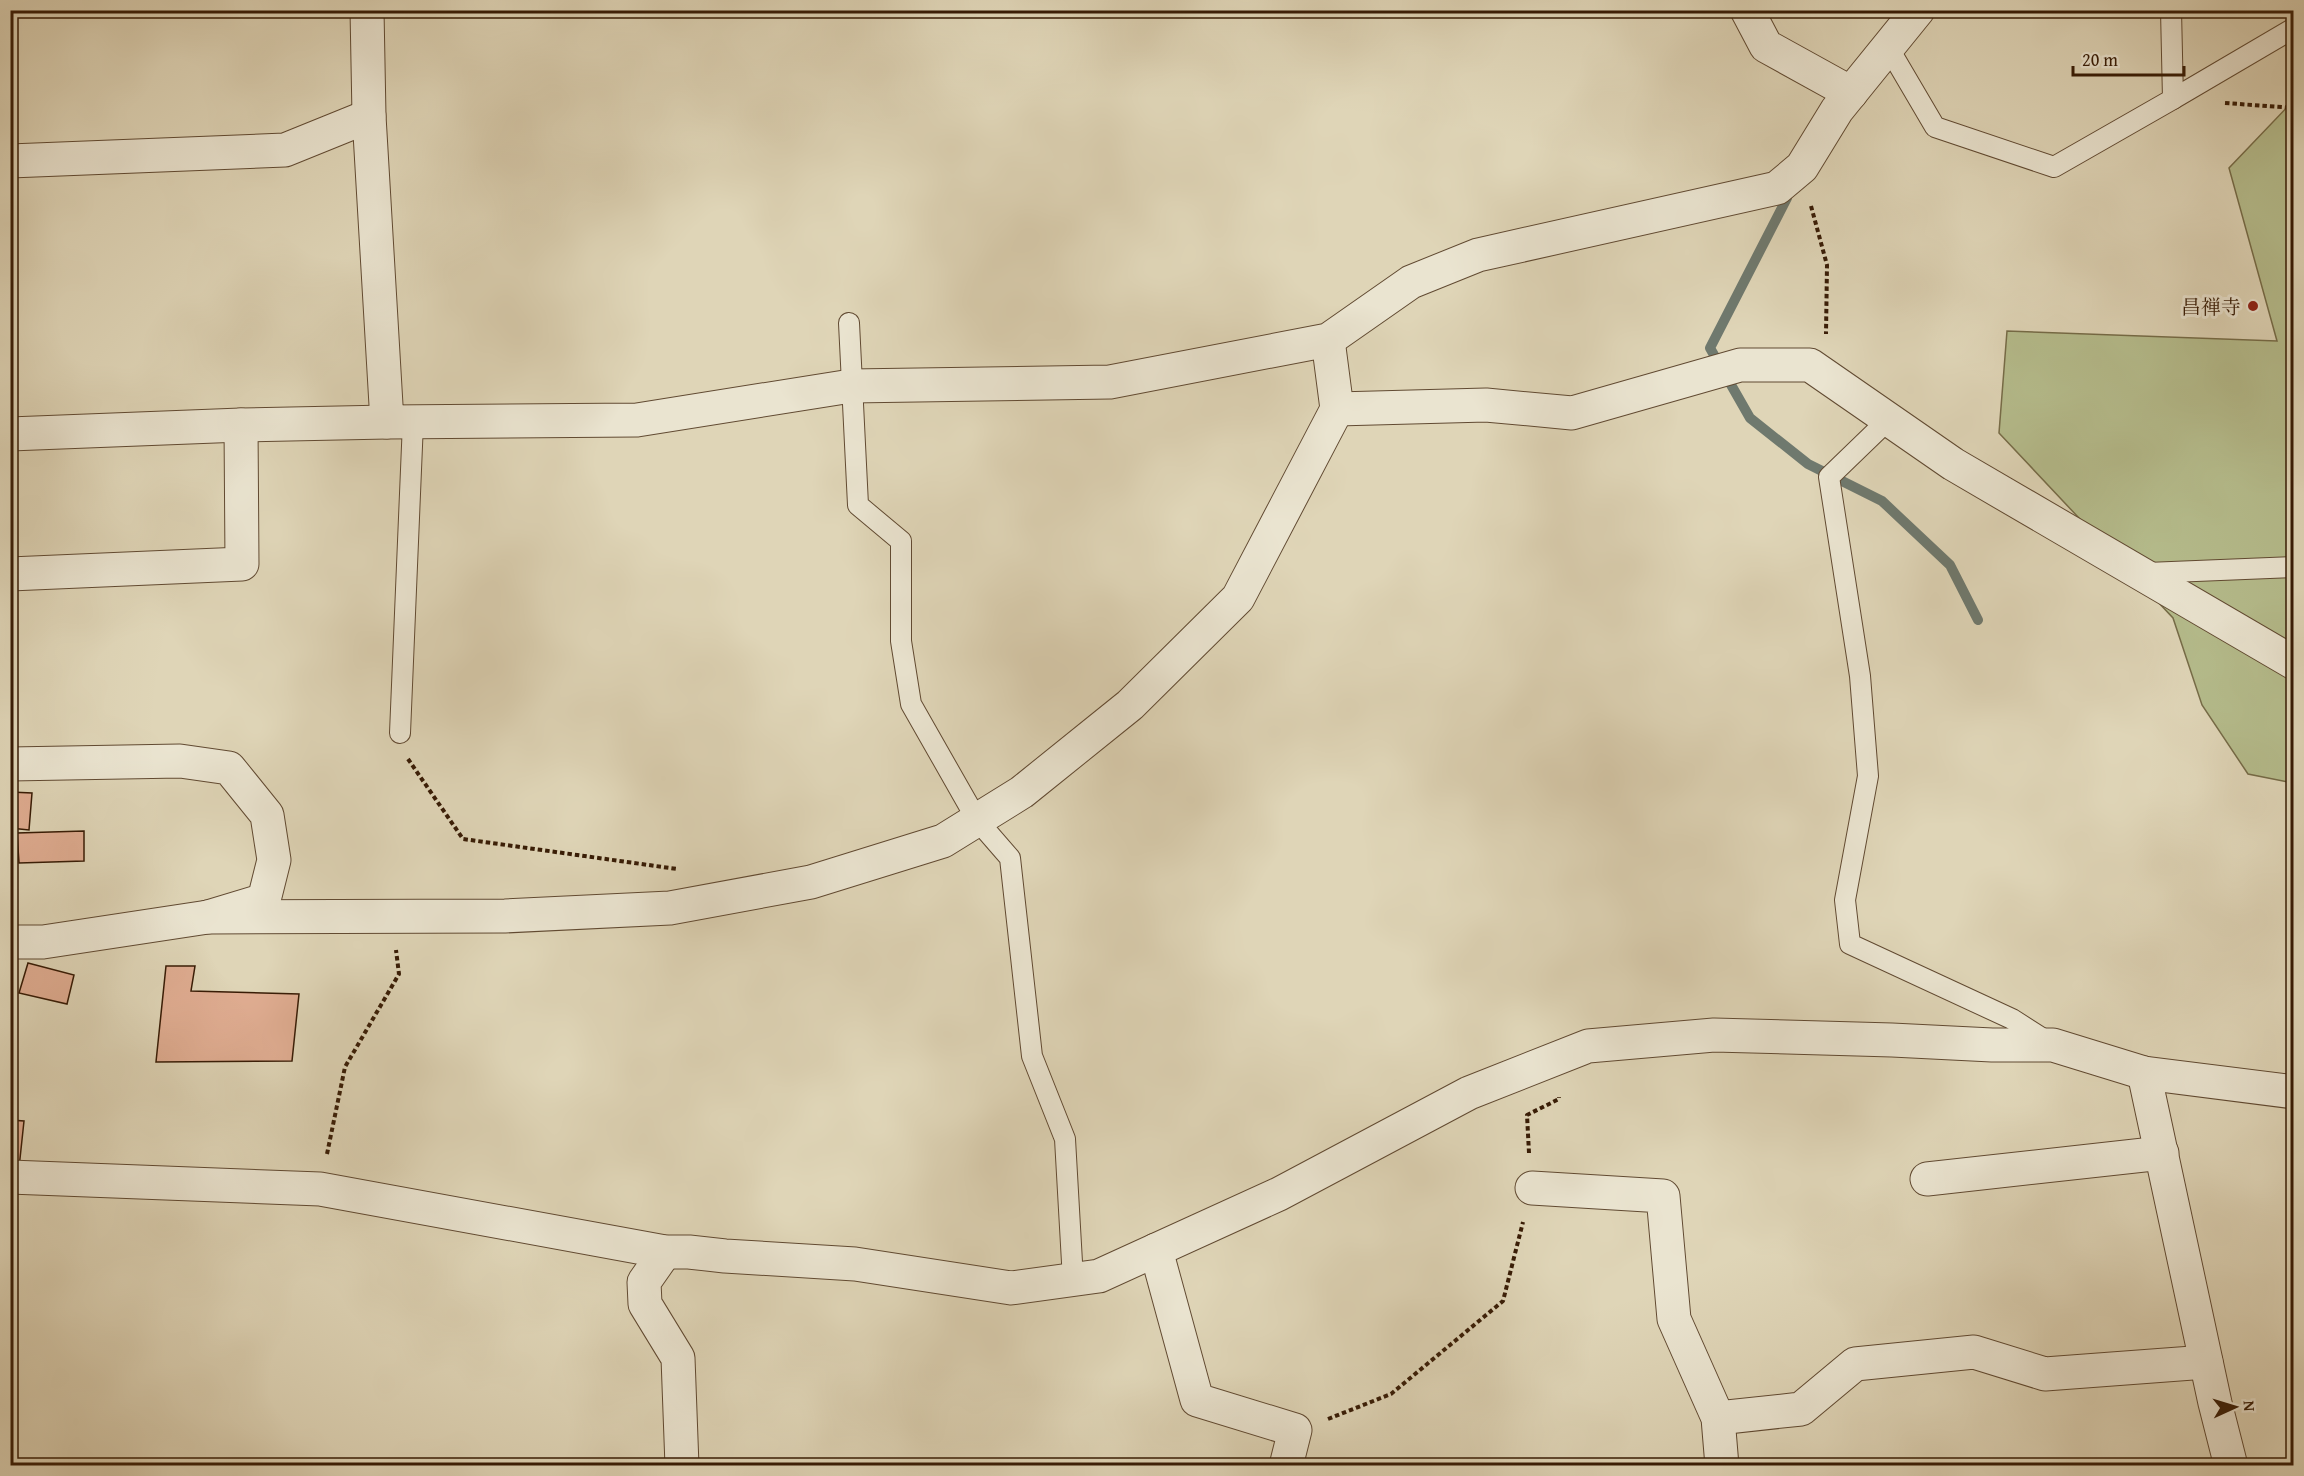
<svg xmlns="http://www.w3.org/2000/svg" width="2304" height="1476" font-family="'Gentium Book Plus','Noto Serif JP',serif">
	<style>
		.green { fill: #b5bc8c; stroke: #766c48; stroke-width: 1.5 }
		.lines { fill: none; stroke-linecap: round; stroke-linejoin: round }
		.stream { stroke: #6f796e; stroke-width: 10 }
		.building { fill: #e0ad92; stroke: #371b05; stroke-width: 1.5 }
		.service-casing { stroke: #614a32; stroke-width: 22 }
		.minor-casing { stroke: #614a32; stroke-width: 35 }
		.path { stroke: #371b05; stroke-width: 4; stroke-dasharray: 4.5 3; stroke-linecap: butt }
		.service { stroke: #eae4d0; stroke-width: 20 }
		.minor { stroke: #eae4d0; stroke-width: 33 }
		.poi-dot { fill: #8f2418; stroke: #eae4d0; stroke-width: 2 }
		.labels { text-anchor: middle; dominant-baseline: central; stroke-width: 6; stroke-linejoin: round; paint-order: stroke }
		.poi-label { font-size: 20px; fill: #371b05; stroke: #eae4d0; text-anchor: end }
	</style>
	<rect width="100%" height="100%" fill="#dfd5b7"/>
	<filter id="stains"><feTurbulence type="fractalNoise" baseFrequency=".00333" numOctaves="4"/><feColorMatrix values="0 0 0 0 .2 0 0 0 0 .09 0 0 0 0 .02 0 0 0 .5 -.17"/></filter>
	<radialGradient id="worn" r=".72"><stop offset=".6" stop-color="#630" stop-opacity="0"/><stop offset="1" stop-color="#630" stop-opacity=".3"/></radialGradient>
	<polygon class="green" points="2293,101 2293,783 2248,774 2202,705 2173,618 1999,433 2007,331 2277,341 2229,168"/>
	<g class="lines">
		<polyline class="stream" points="1787,198 1710,348 1750,418 1808,464 1882,501 1950,565 1978,620"/>
	</g>
	<g class="building">
		<polygon points="10,792 32,793 29,830 10,828"/>
		<polygon points="84,831 84,861 19,863 17,833"/>
		<polygon points="28,963 74,975 67,1004 19,993"/>
		<polygon points="166,966 195,966 191,991 299,994 292,1061 156,1062"/>
		<polygon points="10,1120 24,1121 19,1168 10,1167"/>
	</g>
	<g class="lines">
		<defs>
			<g id="service">
				<polyline points="1888,47 1935,127 2054,167 2173,99 2171,10"/>
				<polyline points="2173,99 2294,28"/>
				<polyline points="849,323 858,505 901,541 901,641 911,704 977,820 1010,858 1032,1056 1065,1139 1073,1280"/>
				<polyline points="1888,420 1829,477 1860,676 1868,776 1845,900 1850,944 2012,1019 2048,1042"/>
				<polyline points="2147,573 2294,567"/>
				<polyline points="400,733 413,422"/>
			</g>
			<g id="minor">
				<polyline points="367,10 369,116 387,422 637,420 851,386 1110,382 1328,340 1411,282 1478,255 1777,188 1802,167 1837,110 1918,10"/>
				<polyline points="1747,10 1766,46 1851,93"/>
				<polyline points="10,161 285,150 369,116"/>
				<polyline points="1337,409 1486,405 1572,413 1740,365 1810,365 1953,464 2294,663"/>
				<polyline points="10,434 241,425 387,422"/>
				<polyline points="10,574 242,564 241,425"/>
				<polyline points="10,764 180,761 229,768 267,815 274,860 264,900 208,917 43,942 10,942"/>
				<polyline points="208,917 505,916 670,908 811,882 943,841 1022,792 1130,705 1238,598 1337,409 1328,340"/>
				<polyline points="2144,1073 2215,1403 2231,1466"/>
				<polyline points="10,1177 320,1189 665,1252 689,1252 725,1256 855,1264 1011,1288 1099,1276 1279,1194 1469,1093 1588,1046 1714,1035 1892,1040 1992,1045 2053,1045 2144,1073 2294,1092"/>
				<polyline points="1927,1179 2162,1153"/>
				<polyline points="1532,1188 1663,1196 1674,1319 1718,1418 1722,1466"/>
				<polyline points="1156,1250 1197,1400 1295,1430 1286,1466"/>
				<polyline points="665,1252 644,1282 645,1304 678,1358 682,1466"/>
				<polyline points="1718,1418 1801,1409 1855,1364 1974,1352 2045,1374 2206,1362"/>
			</g>
		</defs>
		<use href="#service" class="service-casing"/>
		<use href="#minor" class="minor-casing"/>
		<g class="path">
			<polyline points="2225,103 2294,108"/>
			<polyline points="1811,206 1827,265 1826,334"/>
			<polyline points="408,759 463,839 677,869"/>
			<polyline points="1529,1153 1527,1115 1559,1099 1559,1097"/>
			<polyline points="327,1154 345,1067 399,974 396,950"/>
			<polyline points="1328,1419 1391,1394 1503,1301 1523,1222"/>
		</g>
		<use href="#service" class="service"/>
		<use href="#minor" class="minor"/>
	</g>
	<circle class="poi-dot" cx="2253" cy="306" r="6"/>
	<g class="labels">
		<g class="poi-label">
			<text x="2241" y="306">昌禅寺</text>
		</g>
	</g>
	<rect width="2304" height="1476" fill="none" stroke="#dfd5b7" stroke-width="36"/>
	<rect x="12" y="12" width="2280" height="1452" fill="none" stroke="#371b05" stroke-width="3"/>
	<rect x="18" y="18" width="2268" height="1440" fill="none" stroke="#371b05" stroke-width="1.5"/>
	<g transform="translate(2235 1407) rotate(86)" stroke="#eae4d0" stroke-width="4.5" paint-order="stroke">
	<path d="M0-4.5L10 22L0 15L-10 22Z" fill="#371b05"/>
	<text y="-9" font-size="16" font-weight="bold" text-anchor="middle" fill="#371b05">N</text>
	</g>
	<path d="M2073 66v9h111v-9" fill="none" stroke="#371b05" stroke-width="3"/>
	<text x="2082" y="66" font-size="18" fill="#371b05" stroke="#eae4d0" stroke-width="4.5" paint-order="stroke">20 m</text>
	<rect width="100%" height="100%" filter="url(#stains)"/>
	<rect width="100%" height="100%" fill="url(#worn)"/>
</svg>
